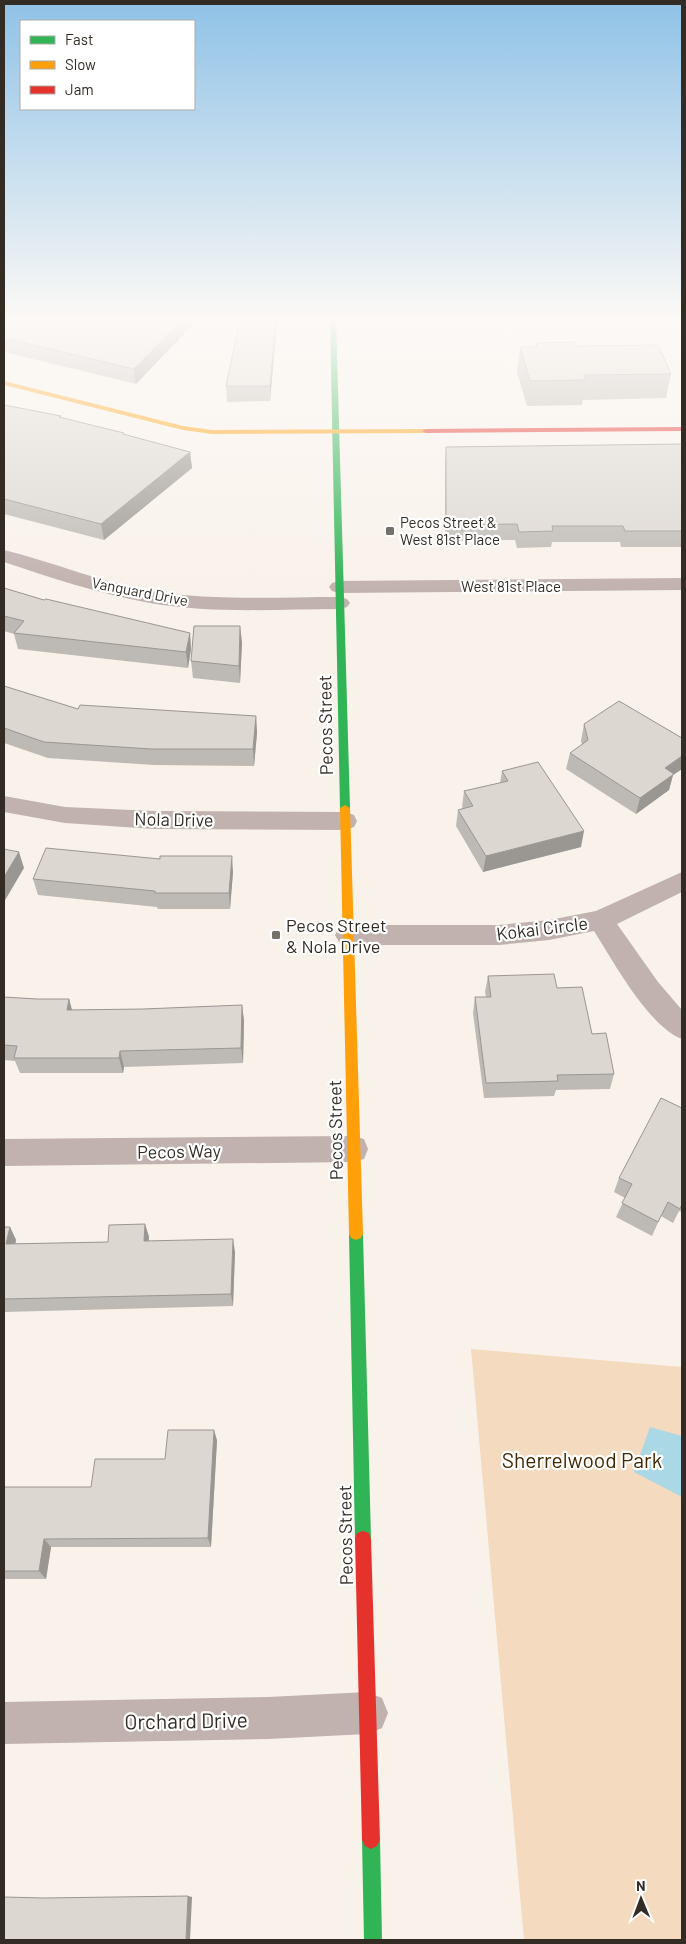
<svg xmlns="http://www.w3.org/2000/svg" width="686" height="1944" font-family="Barlow,sans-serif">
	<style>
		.green { fill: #f4dabf }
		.water { fill: #aad8e5 }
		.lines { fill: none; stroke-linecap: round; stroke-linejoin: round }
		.street { fill: #c1b1af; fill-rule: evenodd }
		.fast { fill: #30b455; fill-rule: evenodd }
		.slow { fill: #ff9f0a; fill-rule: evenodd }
		.jam { fill: #e5322d; fill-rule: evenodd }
		.wall { fill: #bdb9b4 }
		.shaded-wall { fill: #9a9692 }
		.building { fill: #dcd7d1; stroke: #9a9692 }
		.poi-dot { fill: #78716a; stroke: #fff; stroke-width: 2 }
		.labels { text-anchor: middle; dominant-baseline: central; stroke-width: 4.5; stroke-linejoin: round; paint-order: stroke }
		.far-poi-label { font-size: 15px; fill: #322c25; stroke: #fff; text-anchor: start }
		.far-street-label { font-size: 15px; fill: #322c25; stroke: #fff }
		.street-label { font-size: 18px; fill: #322c25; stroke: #fff }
		.poi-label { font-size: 18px; fill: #322c25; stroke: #fff; text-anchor: start }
		.near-park-label { font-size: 21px; fill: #422702; stroke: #fff }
		.near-street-label { font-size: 21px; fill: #322c25; stroke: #fff }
	</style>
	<rect width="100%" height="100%" fill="#f9f2eb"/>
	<polygon class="green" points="471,1349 682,1367 682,1940 524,1940"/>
	<polygon class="water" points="650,1427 682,1436 682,1497 634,1472"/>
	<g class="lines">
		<g class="street">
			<path d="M4 550C53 562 100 582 150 591 213 601 277 597 340 597L347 599 350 603 347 607 340 609C277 609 213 614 150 603 100 594 52 578 4 562Z"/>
			<polygon points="682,578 682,590 339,593 332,591 329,587 332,583 339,581"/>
			<polygon points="4,796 65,807 154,811 345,812 354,815 357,821 354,827 345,830 154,829 65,823 4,812"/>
			<path d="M682 872V892L617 924 658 982 682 1010V1039C649 1027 613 961 594 931L549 940 499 945H348L339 942 335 935 339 928 348 925H499L549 920 596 911Z"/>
			<polygon points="353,1136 364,1139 368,1149 364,1159 353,1162 4,1166 4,1139"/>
			<polygon points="367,1692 382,1698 388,1713 382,1728 367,1734 268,1739 4,1744 4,1702 268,1697"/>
		</g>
		<g class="fast">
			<polygon points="330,319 336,319 350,808 345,811 340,808"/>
			<polygon points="356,1228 361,1230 363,1234 371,1539 369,1545 363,1547 357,1545 355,1539 349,1234 351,1230"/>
			<polygon points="371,1831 377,1834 380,1840 382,1940 364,1940 362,1840 365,1834"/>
		</g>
		<g class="slow">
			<polygon points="4,381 183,426 212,430 426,429 430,431 426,433 212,434 183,430 4,385"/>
			<polygon points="345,805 350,808 363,1234 361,1238 356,1240 351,1238 349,1234 340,808"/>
		</g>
		<g class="jam">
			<polygon points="682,427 682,431 426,433 422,431 426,429"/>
			<polygon points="363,1531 369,1533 371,1539 380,1840 377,1846 371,1849 365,1846 362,1840 355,1539 357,1533"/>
		</g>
	</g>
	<g class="wall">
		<polygon points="4,319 277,319 270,401 227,402 226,386 240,321 197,320 136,384 4,352"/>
		<polygon points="536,343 575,346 671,374 666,398 583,400 582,405 527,406 517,372 520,347 535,347"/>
		<polygon points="4,405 61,416 61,418 124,433 125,435 190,452 192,468 104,540 4,514"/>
		<polygon points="682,444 682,547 621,547 620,542 552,542 551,547 517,548 515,540 445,541 445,463 446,447"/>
		<polygon points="4,588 44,600 190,633 191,649 188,668 18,649 14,634 4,631"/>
		<polygon points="242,642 240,683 193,678 191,661"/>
		<polygon points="4,686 78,709 256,716 257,733 254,766 154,765 48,758 4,743"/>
		<polygon points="584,724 682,738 682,769 673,775 669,790 636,814 566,769 570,753 582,745 581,741"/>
		<polygon points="502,771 581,847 483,872 456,826 458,810 463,808 462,807 464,791 500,783"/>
		<polygon points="233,872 230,909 158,909 157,907 38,895 33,879"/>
		<polygon points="488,976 557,988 592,1034 614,1074 610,1089 556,1090 554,1096 484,1098 473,1013 475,997 486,997 485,992"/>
		<polygon points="4,997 37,999 69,999 72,1010 143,1009 242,1005 244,1021 243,1063 124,1067 123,1073 20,1073 15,1061 4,1060"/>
		<polygon points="682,1108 682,1212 679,1211 673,1223 661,1216 652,1236 616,1217 625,1198 614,1192 619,1178"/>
		<polygon points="145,1224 149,1237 149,1241 235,1252 233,1306 4,1312 4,1227 10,1227 16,1240 15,1244 108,1242"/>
		<polygon points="217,1440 211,1547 51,1547 46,1579 4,1579 4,1487 91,1487 165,1459"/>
	</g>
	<g class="shaded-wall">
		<polygon points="183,319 197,319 197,320 136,384 134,369"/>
		<polygon points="276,319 277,319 277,324 270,401 270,386"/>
		<polygon points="190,452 192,468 104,540 101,524"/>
		<polygon points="240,626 242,642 240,683 239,666"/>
		<polygon points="190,633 191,649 188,668 186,652"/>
		<polygon points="256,716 257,733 254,766 253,749"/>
		<polygon points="682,756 682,769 673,775 669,790 636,814 640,798 665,768"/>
		<polygon points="584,831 581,847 483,872 486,856"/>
		<polygon points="19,852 24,868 4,902 4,877"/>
		<polygon points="232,856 233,872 230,909 229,893"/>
		<polygon points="69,999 73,1014 67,1010"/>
		<polygon points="242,1005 244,1021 243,1063 241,1048"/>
		<polygon points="120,1051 124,1067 123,1073 119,1058"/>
		<polygon points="145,1224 149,1237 147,1254 144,1241"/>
		<polygon points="10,1227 16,1240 13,1258 6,1244"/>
		<polygon points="233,1239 235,1252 233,1306 231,1294"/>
		<polygon points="214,1430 217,1440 211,1547 208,1538"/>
		<polygon points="44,1539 51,1547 46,1579 39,1571"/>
		<polygon points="188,1896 192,1897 190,1940 186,1940"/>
	</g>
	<g class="building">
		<polygon points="4,319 183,319 134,369 4,338"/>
		<polygon points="240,319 276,319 270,386 226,386"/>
		<polygon points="574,342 575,346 658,345 671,374 584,375 586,380 530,381 520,347 537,347 536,343"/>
		<polygon points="4,405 61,416 59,417 124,433 123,434 190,452 101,524 4,499"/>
		<polygon points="682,444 682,531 625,531 623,526 552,526 553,531 519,532 517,524 446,525 446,447"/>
		<polygon points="4,588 44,600 46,599 190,633 186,652 14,633 24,621 4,616"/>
		<polygon points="194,626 240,626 239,666 191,661"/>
		<polygon points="4,686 78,709 80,705 256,716 253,749 151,749 44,742 4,728"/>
		<polygon points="619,701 682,738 682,756 665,768 674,774 640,798 570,753 588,740 584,724"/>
		<polygon points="538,762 584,831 486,856 458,810 473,806 464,791 508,781 502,771"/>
		<polygon points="46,848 160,859 160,856 232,856 229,893 155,893 155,891 33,879"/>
		<polygon points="4,849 19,852 4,877"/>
		<polygon points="554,974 557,988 582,987 592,1034 606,1033 614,1074 557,1075 558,1081 486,1083 475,997 491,997 488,976"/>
		<polygon points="4,997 37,999 69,999 67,1010 143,1009 242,1005 241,1048 120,1051 119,1058 14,1058 17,1046 4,1045"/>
		<polygon points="661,1098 682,1108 682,1204 680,1209 668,1202 658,1222 622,1203 632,1184 619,1178"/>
		<polygon points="145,1224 144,1241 233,1239 231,1294 4,1299 4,1227 10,1227 6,1244 108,1242 109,1225"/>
		<polygon points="168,1430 214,1430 208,1538 44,1539 39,1571 4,1571 4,1487 91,1487 95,1459 165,1459"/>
		<polygon points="188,1896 186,1940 4,1940 4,1897 44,1898"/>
	</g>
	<linearGradient id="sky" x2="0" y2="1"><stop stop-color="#8fc2e7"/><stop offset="0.54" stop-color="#fcf9f6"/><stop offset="1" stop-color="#fcf9f6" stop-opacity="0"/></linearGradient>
	<rect width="686" height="591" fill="url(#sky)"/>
	<g class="poi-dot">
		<rect x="385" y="526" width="10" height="10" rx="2.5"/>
		<rect x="271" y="930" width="10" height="10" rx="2.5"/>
	</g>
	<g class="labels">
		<g class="far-poi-label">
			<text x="400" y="522">Pecos Street &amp;<tspan x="400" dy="17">West 81st Place</tspan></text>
		</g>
		<g class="far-street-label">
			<text x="511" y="586">West 81st Place</text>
			<text transform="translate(140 591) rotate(11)">Vanguard Drive</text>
		</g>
		<g class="street-label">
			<text transform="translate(325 725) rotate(-91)">Pecos Street</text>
			<text transform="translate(174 819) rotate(1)">Nola Drive</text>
			<text transform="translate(542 928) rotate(-7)">Kokai Circle</text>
			<text transform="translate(335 1130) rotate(-91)">Pecos Street</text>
			<text transform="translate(179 1151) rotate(-1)">Pecos Way</text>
			<text transform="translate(345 1535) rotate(-91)">Pecos Street</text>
		</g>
		<g class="poi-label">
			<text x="286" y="925">Pecos Street<tspan x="286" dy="21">&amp; Nola Drive</tspan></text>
		</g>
		<g class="near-park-label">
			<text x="582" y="1459">Sherrelwood Park</text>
		</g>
		<g class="near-street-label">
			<text transform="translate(186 1720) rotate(-1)">Orchard Drive</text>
		</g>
	</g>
	<rect width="686" height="1944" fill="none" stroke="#322c25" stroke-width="10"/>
	<rect x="20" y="20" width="175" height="90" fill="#ffffff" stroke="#adaba8"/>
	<rect x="30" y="36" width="25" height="8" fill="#30b455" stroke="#adaba8"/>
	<text x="65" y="45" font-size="15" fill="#322c25">Fast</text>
	<rect x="30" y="61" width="25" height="8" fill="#ff9f0a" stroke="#adaba8"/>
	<text x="65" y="70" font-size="15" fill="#322c25">Slow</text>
	<rect x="30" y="86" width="25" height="8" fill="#e5322d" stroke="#adaba8"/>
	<text x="65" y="95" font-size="15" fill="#322c25">Jam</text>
	<g transform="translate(641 1899) rotate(359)" stroke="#ffffff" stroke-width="4" paint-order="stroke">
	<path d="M0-4L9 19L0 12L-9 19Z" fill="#322c25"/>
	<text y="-8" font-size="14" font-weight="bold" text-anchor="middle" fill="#322c25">N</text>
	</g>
</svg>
